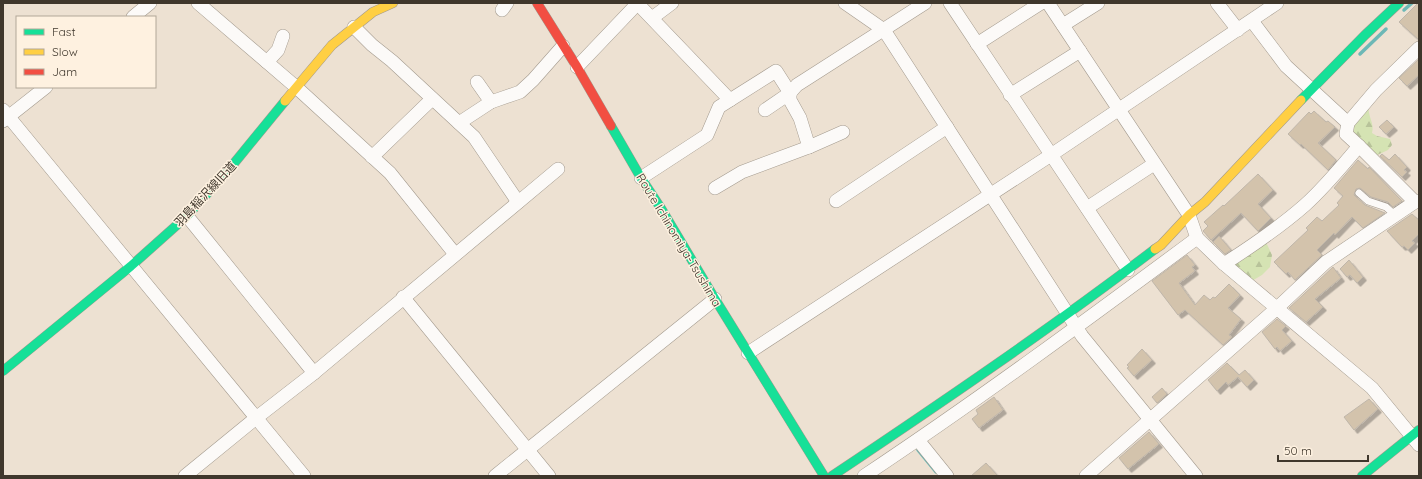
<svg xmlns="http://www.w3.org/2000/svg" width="1422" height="479" font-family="Quicksand,'Noto Sans JP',sans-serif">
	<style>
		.forest { fill: url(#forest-firs) }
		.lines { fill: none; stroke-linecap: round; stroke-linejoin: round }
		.stream { stroke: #6db8b6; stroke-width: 3.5 }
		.building { fill: #d3c3ac; stroke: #bfb6aa; filter: url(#shadow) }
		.lane-casing { stroke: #a39a8e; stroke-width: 8 }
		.street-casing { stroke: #a39a8e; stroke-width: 14 }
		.fast-casing { stroke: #a39a8e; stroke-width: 10 }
		.slow-casing { stroke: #a39a8e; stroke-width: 10 }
		.jam-casing { stroke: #a39a8e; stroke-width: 10 }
		.lane { stroke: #fcfaf8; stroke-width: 7 }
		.street { stroke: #fcfaf8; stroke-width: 13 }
		.fast { stroke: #16e098; stroke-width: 9 }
		.slow { stroke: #ffcf43; stroke-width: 9 }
		.jam { stroke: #f24e42; stroke-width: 9 }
		.labels { text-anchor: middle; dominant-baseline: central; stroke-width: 3; stroke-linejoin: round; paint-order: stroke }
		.street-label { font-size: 12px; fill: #3f372c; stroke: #fef1e0 }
	</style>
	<defs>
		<pattern id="forest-firs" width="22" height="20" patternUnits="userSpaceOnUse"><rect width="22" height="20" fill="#d5e3b3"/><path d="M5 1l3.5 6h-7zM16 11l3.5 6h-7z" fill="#b8c39a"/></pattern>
		<filter id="shadow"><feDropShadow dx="3.5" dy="3.5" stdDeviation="0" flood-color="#0004"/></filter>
	</defs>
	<rect width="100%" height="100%" fill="#ede1d2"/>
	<g class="forest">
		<path d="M1369 106C1367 116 1375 123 1372 133L1377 136 1390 139 1392 145 1388 150 1373 157 1350 134 1349 124Z"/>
		<polygon points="1265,240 1272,255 1270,267 1262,275 1250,282 1232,264"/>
	</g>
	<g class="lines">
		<g class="stream">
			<polyline points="1404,10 1412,3"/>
			<polyline points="1360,54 1386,29"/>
			<polyline points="918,450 936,472"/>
		</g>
	</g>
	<g class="building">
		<polygon points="1418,3 1419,3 1419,40 1399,22"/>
		<polygon points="1419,59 1419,75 1407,86 1399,78"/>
		<polygon points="1314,111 1326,122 1328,121 1335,127 1318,143 1336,160 1328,170 1301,144 1300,145 1288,134 1309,112 1311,114"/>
		<polygon points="1387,120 1394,127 1386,134 1379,127"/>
		<polygon points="1382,154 1389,160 1395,154 1407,167 1404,170 1407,172 1402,177 1380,156"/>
		<polygon points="1358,160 1368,169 1369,167 1402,201 1393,207 1388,202 1371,197 1360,188 1356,189 1354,195 1365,205 1385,213 1363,228 1352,217 1335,235 1334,233 1317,250 1322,255 1295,280 1288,272 1286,274 1274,262 1308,230 1306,228 1317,217 1322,221 1339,205 1337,203 1343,196 1334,188"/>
		<polygon points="1258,174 1273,190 1258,204 1271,218 1258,231 1241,213 1211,240 1203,231 1208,226 1204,222 1223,205 1224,206"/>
		<polygon points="1412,214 1419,220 1419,234 1412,241 1415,243 1408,250 1404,246 1402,247 1387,231"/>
		<polygon points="1219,236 1231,250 1225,254 1213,242"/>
		<polygon points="1187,255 1195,265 1192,267 1195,271 1179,283 1195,305 1204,295 1210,300 1213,297 1215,298 1229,284 1240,295 1228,308 1241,319 1229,335 1232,337 1223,345 1185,310 1178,315 1152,281"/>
		<polygon points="1349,260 1363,277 1357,283 1350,275 1347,277 1340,269"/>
		<polygon points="1333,267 1341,278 1315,299 1323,307 1306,322 1289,308"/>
		<polygon points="1277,319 1286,326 1282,330 1292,341 1280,351 1277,347 1275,349 1262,332"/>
		<polygon points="1142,349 1152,360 1134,376 1127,368 1129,367 1127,365"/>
		<polygon points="1227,363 1239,375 1245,370 1254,380 1247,387 1238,377 1228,385 1226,382 1217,391 1208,380"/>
		<polygon points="1162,388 1167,394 1157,403 1152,397"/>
		<polygon points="994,397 1003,410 979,428 972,419 978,414 976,410"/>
		<polygon points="1369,399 1378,409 1354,430 1344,417"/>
		<polygon points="1149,432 1159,444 1128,469 1119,458"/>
		<polygon points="986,463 998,476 971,476"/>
	</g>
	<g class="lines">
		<defs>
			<polyline id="lane" points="1359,193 1368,201 1386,207 1395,215"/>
			<g id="street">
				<polyline points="198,3 296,87 390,173 455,254"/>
				<polyline points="637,3 730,100"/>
				<polyline points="845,3 884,30 1082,336 1196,476"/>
				<polyline points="950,3 1128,270"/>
				<polyline points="1048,3 1189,215 1197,238 1224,264 1372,388 1419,445"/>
				<polyline points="1217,3 1238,30"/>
				<polyline points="502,10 507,3"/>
				<polyline points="133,17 150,3"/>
				<polyline points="652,18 672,3"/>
				<polyline points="1252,21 1286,66 1348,123"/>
				<polyline points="1063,25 1098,3"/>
				<polyline points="354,27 372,45 392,61 474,137 518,202"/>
				<polyline points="977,44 1041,3"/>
				<polyline points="267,62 278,50 283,36"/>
				<polyline points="577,67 638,3"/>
				<polyline points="477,82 491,102"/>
				<polyline points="790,93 790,100 800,118 809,147"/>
				<polyline points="1010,95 1080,51"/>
				<polyline points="3,110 304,476"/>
				<polyline points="765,110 790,93"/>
				<polyline points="3,121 46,87"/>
				<polyline points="459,123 491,102 520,92 533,80 563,46"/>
				<polyline points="1359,146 1415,202"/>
				<polyline points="372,157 432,99"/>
				<polyline points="641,178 707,135 719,107 776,71 790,93 797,85 925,3"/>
				<polyline points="715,188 742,172 809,147 843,132"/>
				<polyline points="836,201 947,127"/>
				<polyline points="1087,208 1154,164"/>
				<polyline points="187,216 314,373"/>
				<path d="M1224 264C1252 246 1280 227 1305 205 1325 187 1342 166 1359 146L1346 134 1348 123 1376 90 1419 48"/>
				<polyline points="403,297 549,476"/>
				<polyline points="748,353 1051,155 1277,3"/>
				<polyline points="918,440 947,476"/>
				<polyline points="185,476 256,418 314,373 558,169"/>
				<polyline points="495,476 715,299"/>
				<path d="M864 476C978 400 1088 319 1197 238"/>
				<polyline points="1086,476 1276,309 1326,262 1415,202 1419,201"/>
			</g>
			<g id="fast">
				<polyline points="1301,100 1365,35 1399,3"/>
				<polyline points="611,126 641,178 662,210 715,299 824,476"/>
				<polyline points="3,371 131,266 187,216 231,167 285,101"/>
				<path d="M832 476C941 403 1050 329 1155 249"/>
				<polyline points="1362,476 1419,430"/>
			</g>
			<g id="slow">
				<polyline points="285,101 332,45 373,12 393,3"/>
				<polyline points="1155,249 1161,245 1189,215 1205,202 1301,100"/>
			</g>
			<polyline id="jam" points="537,3 577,67 611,126"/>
		</defs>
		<use href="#lane" class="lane-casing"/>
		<use href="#street" class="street-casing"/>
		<use href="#fast" class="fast-casing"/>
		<use href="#slow" class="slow-casing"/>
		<use href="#jam" class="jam-casing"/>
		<use href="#lane" class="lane"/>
		<use href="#street" class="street"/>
		<use href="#fast" class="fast"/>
		<use href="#slow" class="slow"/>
		<use href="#jam" class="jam"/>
	</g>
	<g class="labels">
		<g class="street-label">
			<text transform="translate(205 194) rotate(-47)">羽島稲沢線旧道</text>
			<text transform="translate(679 240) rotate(59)">Route Ichinomiya-Tsushima</text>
		</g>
	</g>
	<rect width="1422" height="479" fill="none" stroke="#3f372c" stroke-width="8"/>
	<rect x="16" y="16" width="140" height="72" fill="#fef1e0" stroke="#b2a798"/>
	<rect x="24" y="29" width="20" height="6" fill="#16e098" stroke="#b2a798"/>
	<text x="52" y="36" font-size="12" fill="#3f372c">Fast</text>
	<rect x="24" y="49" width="20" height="6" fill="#ffcf43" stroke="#b2a798"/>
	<text x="52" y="56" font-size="12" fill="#3f372c">Slow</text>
	<rect x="24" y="69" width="20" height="6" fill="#f24e42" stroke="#b2a798"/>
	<text x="52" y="76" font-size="12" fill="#3f372c">Jam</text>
	<path d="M1278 455v6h90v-6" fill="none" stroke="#3f372c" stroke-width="2"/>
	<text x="1284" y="455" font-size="12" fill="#3f372c" stroke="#fef1e0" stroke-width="3" paint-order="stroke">50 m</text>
</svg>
